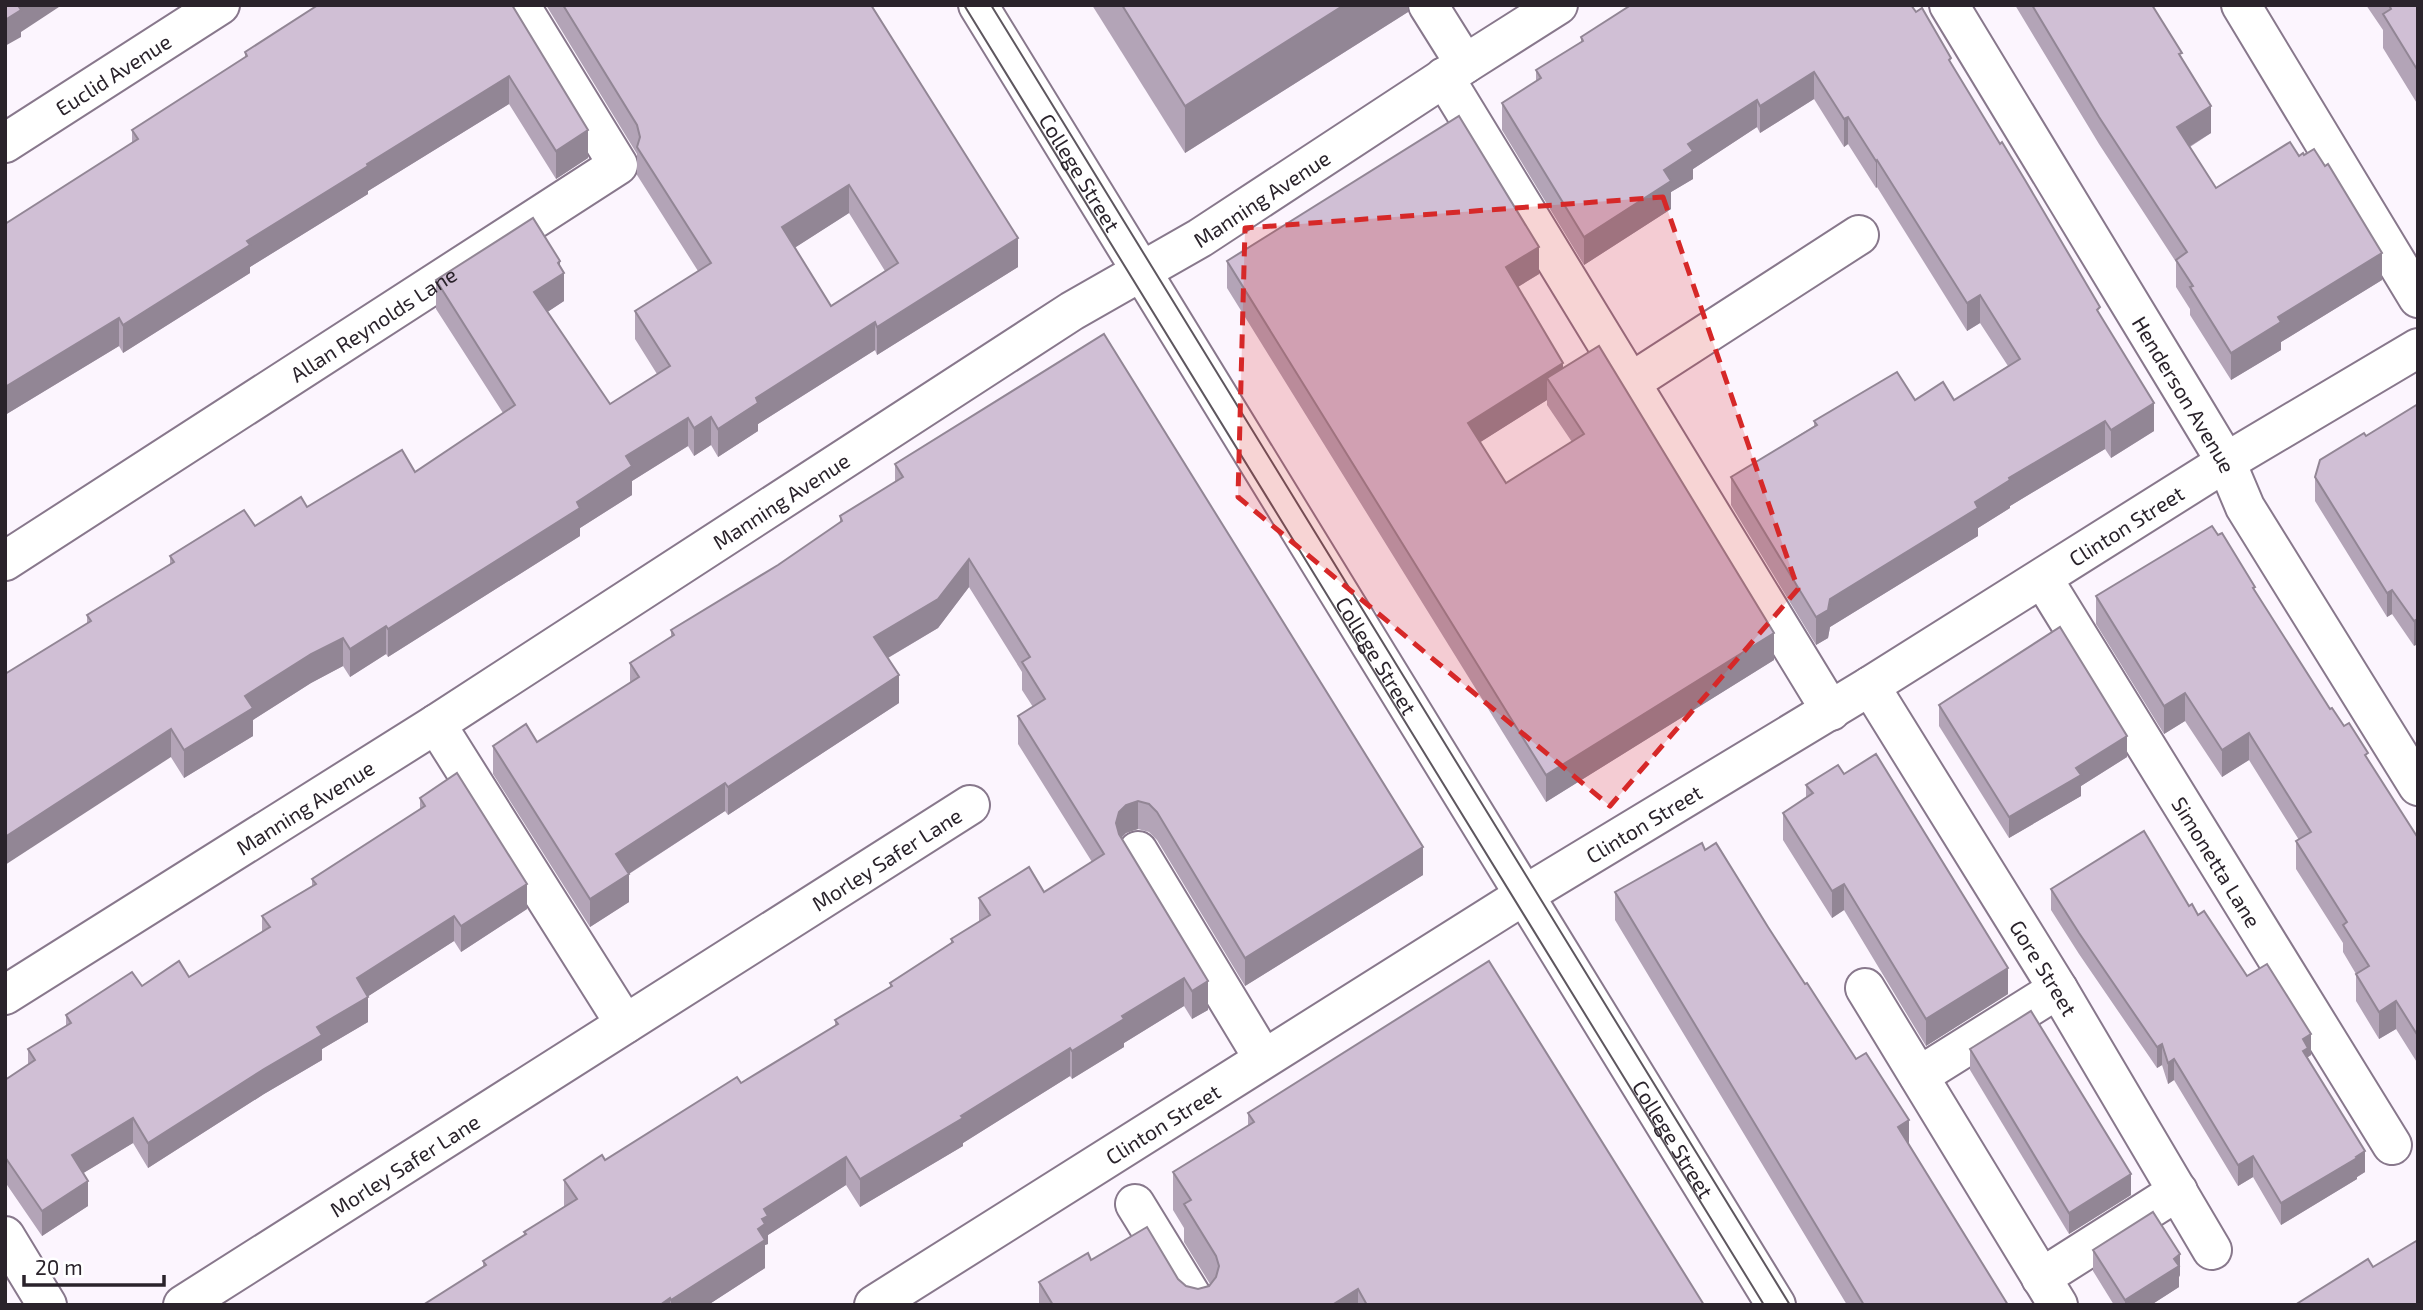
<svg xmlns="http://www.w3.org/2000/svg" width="2423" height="1310" font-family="'Exo 2',sans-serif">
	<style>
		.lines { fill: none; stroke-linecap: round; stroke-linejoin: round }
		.minor-casing { stroke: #88788c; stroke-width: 42 }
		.major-casing { stroke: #88788c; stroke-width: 42 }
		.minor { stroke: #fff; stroke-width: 38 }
		.major { stroke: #fff; stroke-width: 38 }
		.tram { stroke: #5e575f; stroke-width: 2 }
		.wall { fill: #b3a4b7; fill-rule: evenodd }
		.shaded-wall { fill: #928695 }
		.building { fill: #d0bfd5; stroke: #928695; stroke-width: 2; fill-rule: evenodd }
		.marked { fill: #d62828; fill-opacity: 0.2; stroke: #d62828; stroke-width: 5; stroke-dasharray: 14 9; stroke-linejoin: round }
		.labels { text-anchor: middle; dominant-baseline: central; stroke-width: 6; stroke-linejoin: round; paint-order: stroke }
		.street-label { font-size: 21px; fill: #2a232b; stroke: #fff }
	</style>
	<rect width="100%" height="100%" fill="#fcf5fe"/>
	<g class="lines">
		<defs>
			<g id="minor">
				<polyline points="1428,5 1465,64"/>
				<path id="s1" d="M1949 5 2191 404 2226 462 2245 507 2418 786"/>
				<polyline points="2241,5 2418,298"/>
				<polyline points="1444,77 1831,711"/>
				<path id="s2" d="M5 143 220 5"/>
				<polyline points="1630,383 1859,235"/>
				<path id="s3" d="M5 561 618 165 520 5"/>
				<path id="s4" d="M2043 579 2392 1145"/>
				<path id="s5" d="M1870 686 2058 989 2212 1250"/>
				<polyline points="436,724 625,1024"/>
				<polyline points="1138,851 1263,1058"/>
				<polyline points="1865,988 2058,1305"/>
				<path id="s6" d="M5 995 436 724 1072 311 1200 238 1465 64 1558 5"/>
				<polyline points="1919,1076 2058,989"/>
				<polyline points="1135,1204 1197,1305"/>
				<polyline points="5,1236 47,1305"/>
				<polyline points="2041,1278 2178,1191"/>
				<path id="s7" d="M183 1305 970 805"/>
				<path id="s8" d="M874 1305 1526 894 1870 686 2226 462 2418 348"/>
			</g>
			<g id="major">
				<path id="s9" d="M978 5 1776 1305"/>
			</g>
		</defs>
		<use href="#minor" class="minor-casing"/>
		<use href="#major" class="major-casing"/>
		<use href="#minor" class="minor"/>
		<use href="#major" class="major"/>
		<g class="tram">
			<polyline points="964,5 1764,1305"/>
			<polyline points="991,5 1790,1305"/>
		</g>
	</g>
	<g class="wall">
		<polygon points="512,5 588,158 556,179 509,104 368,191 368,194 250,267 250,273 123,353 119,346 5,415 5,224 132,143 132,130 245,58 245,52"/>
		<path d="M546 5H871L1018 267 877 355 875 350 758 424V431L718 457 711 445 694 456 688 446 632 481V495L580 528V536L388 657 386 654 350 677 343 666 311 683 253 720V736L184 778 87 623V615L170 565V556L307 507 415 472 503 413 436 309V280L560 267 564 301 547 312 610 404 657 374 635 339V311L698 271 637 175V154ZM849 213 885 271 831 306 794 248Z"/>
		<polygon points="1092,5 1408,5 1408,12 1185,153"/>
		<polygon points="2015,5 2152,5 2182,58 2211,133 2190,147 2216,188 2382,280 2281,342 2281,350 2231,380 2190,315 2190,309 2176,287 2176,262 2099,144"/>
		<polygon points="2366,5 2418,5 2418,105 2383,48 2383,30"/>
		<polygon points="1581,37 1951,63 2100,316 2154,431 2111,458 2105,449 2010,506 2010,508 1978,528 1978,536 1830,627 1828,638 1816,645 1731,505 1731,477 1814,426 1814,421 1915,400 1954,400 2008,366 1980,323 1967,331 1877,187 1876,188 1848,144 1844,147 1814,99 1760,133 1757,127 1693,169 1693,179 1671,192 1671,209 1584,265 1502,130 1502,103 1536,81 1536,70 1581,42"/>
		<path d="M1227 261 1539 274 1518 287 1563 368 1774 660 1546 802 1227 288ZM1547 400V405L1572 442 1506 483 1480 442Z"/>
		<polygon points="2418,404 2414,646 2392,614 2387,617 2315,501 2315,477 2366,436"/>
		<polygon points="895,464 1423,875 1245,986 1157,840 1149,832 1138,829 1126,833 1121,838 1208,1010 1192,1019 1184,1006 1124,1043 1124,1047 1072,1079 1070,1076 963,1143 963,1146 860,1207 846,1185 768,1235 768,1244 765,1245 765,1268 708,1305 423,1305 483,1267 483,1261 524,1235 524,1232 564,1207 564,1180 605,1160 741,1083 835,1026 835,1020 890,987 890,983 951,944 951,939 979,922 979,898 1044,892 1092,862 1018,744 1018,716 1033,707 1022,690 1022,672 969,587 938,628 888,658 899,703 728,815 725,811 629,874 629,902 590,927 493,774 493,746 537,742 630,683 630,663 671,637 671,630 778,565 840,523 840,516 895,482"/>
		<polygon points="2218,535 2330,709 2368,759 2418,838 2418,1064 2396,1029 2379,1039 2356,1001 2356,974 2343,952 2343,943 2296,869 2296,841 2299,840 2249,760 2222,777 2185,721 2164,734 2096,624 2096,596"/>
		<polygon points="1939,705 2127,757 2081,786 2081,796 2009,838 1939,726"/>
		<polygon points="1844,774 2008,994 1926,1046 1844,910 1832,918 1783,840 1783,813 1806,798 1806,785"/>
		<polygon points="420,798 527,909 461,952 454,941 368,996 368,1022 322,1049 322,1060 264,1094 148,1168 133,1143 83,1173 88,1206 42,1236 5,1182 5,1080 28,1065 28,1049 66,1026 66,1015 142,986 189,977 262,932 262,916 312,886 312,879 420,810"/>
		<polygon points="1705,850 1768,927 1805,984 1856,1059 2008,1305 1847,1305 1615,920 1615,892"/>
		<polygon points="2051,889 2189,906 2198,915 2311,1055 2308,1057 2308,1058 2365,1172 2357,1177 2357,1179 2281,1225 2253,1177 2238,1186 2174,1080 2168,1084 2162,1065 2157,1068 2079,954 2051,910"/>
		<polygon points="1970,1049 2131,1195 2069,1234 1970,1070"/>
		<polygon points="1248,1113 1704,1305 1039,1305 1039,1282 1091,1260 1178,1279 1186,1286 1198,1289 1209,1286 1210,1284 1184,1242 1184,1228 1173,1210 1173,1172 1248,1126"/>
		<polygon points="2093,1250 2180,1275 2179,1277 2179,1287 2151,1305 2114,1305 2093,1271"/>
	</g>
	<g class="shaded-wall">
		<polygon points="21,5 62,5 21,32 21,37 5,46 5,20"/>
		<polygon points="1344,5 1408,5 1408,12 1185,153 1185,106"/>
		<polygon points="1814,72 1814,99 1760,133 1760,106"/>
		<polygon points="509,76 509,104 368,191 368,194 250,267 250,273 123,353 123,325 247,241 367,164"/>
		<polygon points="1757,100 1757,127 1693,169 1693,179 1671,192 1671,209 1584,265 1584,237 1664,170 1688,144"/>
		<polygon points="2211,106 2211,133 2177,154 2177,127"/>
		<polygon points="1848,117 1848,144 1844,147 1844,119"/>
		<polygon points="588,130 588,158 556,179 556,151"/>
		<polygon points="1877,160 1877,187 1876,188 1876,161"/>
		<polygon points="849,185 849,213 782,256 782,227"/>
		<polygon points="1018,238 1018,267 877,355 877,327"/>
		<polygon points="1539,247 1539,274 1506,294 1506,267"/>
		<polygon points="2382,253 2382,280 2281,342 2281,350 2231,380 2231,353 2278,317"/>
		<polygon points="560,261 560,275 564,273 564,301 534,321 534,292"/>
		<polygon points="1980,295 1980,323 1967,331 1967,303"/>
		<polygon points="119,318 119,346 5,415 5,387"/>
		<polygon points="875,322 875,350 758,424 758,431 718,457 718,429 756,398"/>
		<polygon points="1563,363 1563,390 1547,378 1547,400 1468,450 1468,423"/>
		<polygon points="2154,403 2154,431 2111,458 2111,430"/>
		<polygon points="711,417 711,445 694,456 694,428"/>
		<polygon points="688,418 688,446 632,481 632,495 580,528 580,536 388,657 388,629 577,502 626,456"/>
		<polygon points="2105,421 2105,449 2010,506 2010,508 1978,528 1978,536 1830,627 1828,638 1816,645 1816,617 1830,599 2009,478"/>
		<polygon points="969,559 969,587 938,628 874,666 874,637"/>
		<polygon points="2392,590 2392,614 2387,617 2387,593"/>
		<polygon points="2418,619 2418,644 2414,646 2414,621"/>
		<polygon points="386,626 386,654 350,677 350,649"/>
		<polygon points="1774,633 1774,660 1546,802 1546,775"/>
		<polygon points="343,638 343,666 311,683 253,720 253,736 184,778 184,750 245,696 311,654"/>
		<polygon points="899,675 899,703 728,815 728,787"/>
		<polygon points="2185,693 2185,721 2164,734 2164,706"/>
		<polygon points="171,729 171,757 5,865 5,837"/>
		<polygon points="2249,733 2249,760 2222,777 2222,750"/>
		<polygon points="2127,736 2127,757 2081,786 2081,796 2009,838 2009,817 2076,768"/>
		<polygon points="725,783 725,811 616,882 616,854"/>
		<polygon points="1138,801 1138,829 1126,833 1119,840 1116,823 1119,812 1126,805"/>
		<polygon points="1423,847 1423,875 1245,986 1245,958"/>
		<polygon points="629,874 629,902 590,927 590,899"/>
		<polygon points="527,884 527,909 461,952 461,926"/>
		<polygon points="1844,884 1844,910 1832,918 1832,891"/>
		<polygon points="454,916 454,941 364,999 368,997 368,1022 322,1049 322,1060 264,1094 148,1168 148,1143 317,1027 357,978"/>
		<polygon points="2008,968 2008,994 1926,1046 1926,1019"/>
		<polygon points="1184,978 1184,1006 1124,1043 1124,1047 1072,1079 1072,1051 1122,1016"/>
		<polygon points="1208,981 1208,1010 1192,1019 1192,991"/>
		<polygon points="2396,1001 2396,1029 2379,1039 2379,1012"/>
		<polygon points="2311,1034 2311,1055 2308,1057 2308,1069 2303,1072 2303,1039"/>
		<polygon points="2162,1044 2162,1065 2157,1068 2157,1047"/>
		<polygon points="1070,1048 1070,1076 963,1143 963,1146 860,1207 860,1179"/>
		<polygon points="2174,1059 2174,1080 2168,1084 2168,1063"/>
		<polygon points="133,1118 133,1143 72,1180 72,1155"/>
		<polygon points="1909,1120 1909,1148 1898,1127"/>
		<polygon points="2365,1151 2365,1172 2357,1177 2357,1179 2281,1225 2281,1203"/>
		<polygon points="2253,1156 2253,1177 2238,1186 2238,1165"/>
		<polygon points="846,1157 846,1185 768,1235 768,1244 765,1245 765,1268 708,1305 671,1305 671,1300 758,1229 764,1209"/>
		<polygon points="2131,1174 2131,1195 2069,1234 2069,1213"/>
		<polygon points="88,1181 88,1206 42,1236 42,1211"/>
		<polygon points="2180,1254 2180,1275 2179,1277 2179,1287 2151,1305 2125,1305 2125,1300"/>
		<polygon points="1358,1289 1358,1305 1332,1305"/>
		<polygon points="670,1298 670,1305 660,1305"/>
	</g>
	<g class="building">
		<polygon points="5,5 21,5 19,7 21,10 5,20"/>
		<polygon points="318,5 512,5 588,130 556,151 509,76 367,164 368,166 247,241 250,245 123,325 119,318 5,387 5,224 138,139 132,130 247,56 245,52"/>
		<path d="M563 5H871L1018 238 877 327 875 322 756 398 758 403 718 429 711 417 694 428 688 418 626 456 632 466 577 502 580 508 388 629 386 626 350 649 343 638 311 654 245 696 253 708 184 750 171 729 5 837V674L91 621 87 615 174 562 170 556 244 510 255 526 301 497 307 507 402 450 415 472 515 405 436 280 533 218 560 261 558 263 564 273 534 292 610 404 670 366 635 311 711 263 637 147 640 137 637 125ZM849 185 898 263 831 306 782 227Z"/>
		<polygon points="1122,5 1344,5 1185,106"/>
		<polygon points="1631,5 1911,5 1916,12 1922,8 1951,58 1949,60 2000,144 2002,142 2025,180 2100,307 2097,310 2154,403 2111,430 2105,421 2009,478 2010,480 1975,502 1978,508 1830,599 1828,610 1816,617 1731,477 1817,425 1814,421 1897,372 1915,400 1943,382 1954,400 2020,359 1980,295 1967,303 1877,160 1876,161 1848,117 1844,119 1814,72 1760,106 1757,100 1688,144 1693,151 1664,170 1671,181 1584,237 1502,103 1541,78 1536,70 1583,41 1581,37"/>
		<polygon points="2032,5 2152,5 2182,53 2179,54 2211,106 2177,127 2216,188 2290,142 2299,156 2303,153 2304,155 2314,149 2325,166 2328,164 2382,253 2278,317 2281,322 2231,353 2190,287 2193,286 2176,260 2187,252 2099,117"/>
		<polygon points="2389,5 2418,5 2418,71 2383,14 2391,9"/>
		<polygon points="1459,116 1539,247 1506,267 1563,363 1468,423 1506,483 1584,434 1547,378 1599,346 1774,633 1546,775 1227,261"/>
		<polygon points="1104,334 1423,847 1245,958 1157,812 1149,804 1138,801 1126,805 1119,812 1116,823 1119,834 1208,981 1192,991 1184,978 1122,1016 1124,1019 1072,1051 1070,1048 961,1116 963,1118 860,1179 846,1157 764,1209 768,1216 762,1219 765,1224 758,1229 765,1240 671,1300 670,1298 660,1305 423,1305 486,1265 483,1261 526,1234 524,1232 577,1199 564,1180 602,1155 605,1160 737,1077 741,1083 838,1024 835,1020 892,986 890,983 953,942 951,939 990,915 979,898 1029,867 1044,892 1104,854 1018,716 1045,699 1022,662 1030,657 969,559 938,599 874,637 899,675 728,787 725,783 616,854 629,874 590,899 493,746 526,724 537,742 639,677 630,663 674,635 671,630 778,565 842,521 840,516 903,477 895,464"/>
		<polygon points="2418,404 2418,619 2414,621 2392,590 2387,593 2315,477 2320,460 2364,433 2366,436"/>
		<polygon points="2212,526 2218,535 2222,533 2255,587 2253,588 2330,709 2332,708 2344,726 2349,723 2368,753 2365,755 2418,838 2418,1036 2396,1001 2379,1012 2356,974 2369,966 2343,925 2347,922 2296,841 2311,832 2249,733 2222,750 2185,693 2164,706 2096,596"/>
		<polygon points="2060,627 2127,736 2076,768 2081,775 2009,817 1939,705"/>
		<polygon points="1876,754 2008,968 1926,1019 1844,884 1832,891 1783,813 1813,793 1806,785 1838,765 1844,774"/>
		<polygon points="457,773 527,884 461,926 454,916 357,978 368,997 317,1027 322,1035 264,1069 148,1143 133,1118 72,1155 88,1181 42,1211 5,1157 5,1080 35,1060 28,1049 71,1023 66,1015 132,972 142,986 179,961 189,977 270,927 262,916 316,884 312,879 425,806 420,798"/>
		<polygon points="2144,831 2189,906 2192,904 2198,915 2204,911 2247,976 2267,964 2311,1034 2303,1039 2308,1048 2303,1051 2365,1151 2356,1157 2357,1158 2281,1203 2253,1156 2238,1165 2174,1059 2168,1063 2162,1044 2157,1047 2079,933 2051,889"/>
		<polygon points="1702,843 1705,850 1716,843 1768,927 1805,984 1807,983 1856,1059 1866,1053 1909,1120 1898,1127 2008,1305 1864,1305 1615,892"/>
		<polygon points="1489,961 1704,1305 1367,1305 1358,1289 1332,1305 1053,1305 1039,1282 1088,1253 1091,1260 1147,1227 1178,1279 1186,1286 1198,1289 1209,1286 1216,1277 1219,1266 1216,1256 1184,1204 1191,1200 1173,1172 1254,1122 1248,1113"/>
		<polygon points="2031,1011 2131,1174 2069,1213 1970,1049"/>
		<polygon points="2153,1212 2180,1254 2174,1259 2179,1266 2125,1300 2093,1250"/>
		<polygon points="2418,1240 2418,1305 2295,1305 2368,1259 2373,1267"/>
	</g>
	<path class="marked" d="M1663 197 1798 589 1610 806 1238 497 1245 228Z"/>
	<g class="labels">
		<g class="street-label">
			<text stroke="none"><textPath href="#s2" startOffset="128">Euclid Avenue</textPath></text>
			<text stroke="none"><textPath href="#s9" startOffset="196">College Street</textPath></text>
			<text stroke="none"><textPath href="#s6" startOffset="1488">Manning Avenue</textPath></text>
			<text stroke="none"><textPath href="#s3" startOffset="438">Allan Reynolds Lane</textPath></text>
			<text stroke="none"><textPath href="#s1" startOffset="455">Henderson Avenue</textPath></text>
			<text stroke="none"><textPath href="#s6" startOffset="920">Manning Avenue</textPath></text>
			<text stroke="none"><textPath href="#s8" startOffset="1475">Clinton Street</textPath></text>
			<text stroke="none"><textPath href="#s9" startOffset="763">College Street</textPath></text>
			<text stroke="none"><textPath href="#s6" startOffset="354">Manning Avenue</textPath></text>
			<text stroke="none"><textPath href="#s8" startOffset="908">Clinton Street</textPath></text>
			<text stroke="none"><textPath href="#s7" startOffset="833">Morley Safer Lane</textPath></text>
			<text stroke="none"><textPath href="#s4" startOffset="332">Simonetta Lane</textPath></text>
			<text stroke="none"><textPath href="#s5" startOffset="331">Gore Street</textPath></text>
			<text stroke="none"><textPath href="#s8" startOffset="341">Clinton Street</textPath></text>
			<text stroke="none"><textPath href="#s9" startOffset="1330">College Street</textPath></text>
			<text stroke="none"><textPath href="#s7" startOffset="262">Morley Safer Lane</textPath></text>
		</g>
	</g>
	<rect width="2423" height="1310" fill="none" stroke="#2a232b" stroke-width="14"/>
	<path d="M24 1275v10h140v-10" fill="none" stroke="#2a232b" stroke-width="3.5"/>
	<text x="35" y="1275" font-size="21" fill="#2a232b" stroke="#ffffff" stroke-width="5" paint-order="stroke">20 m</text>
</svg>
